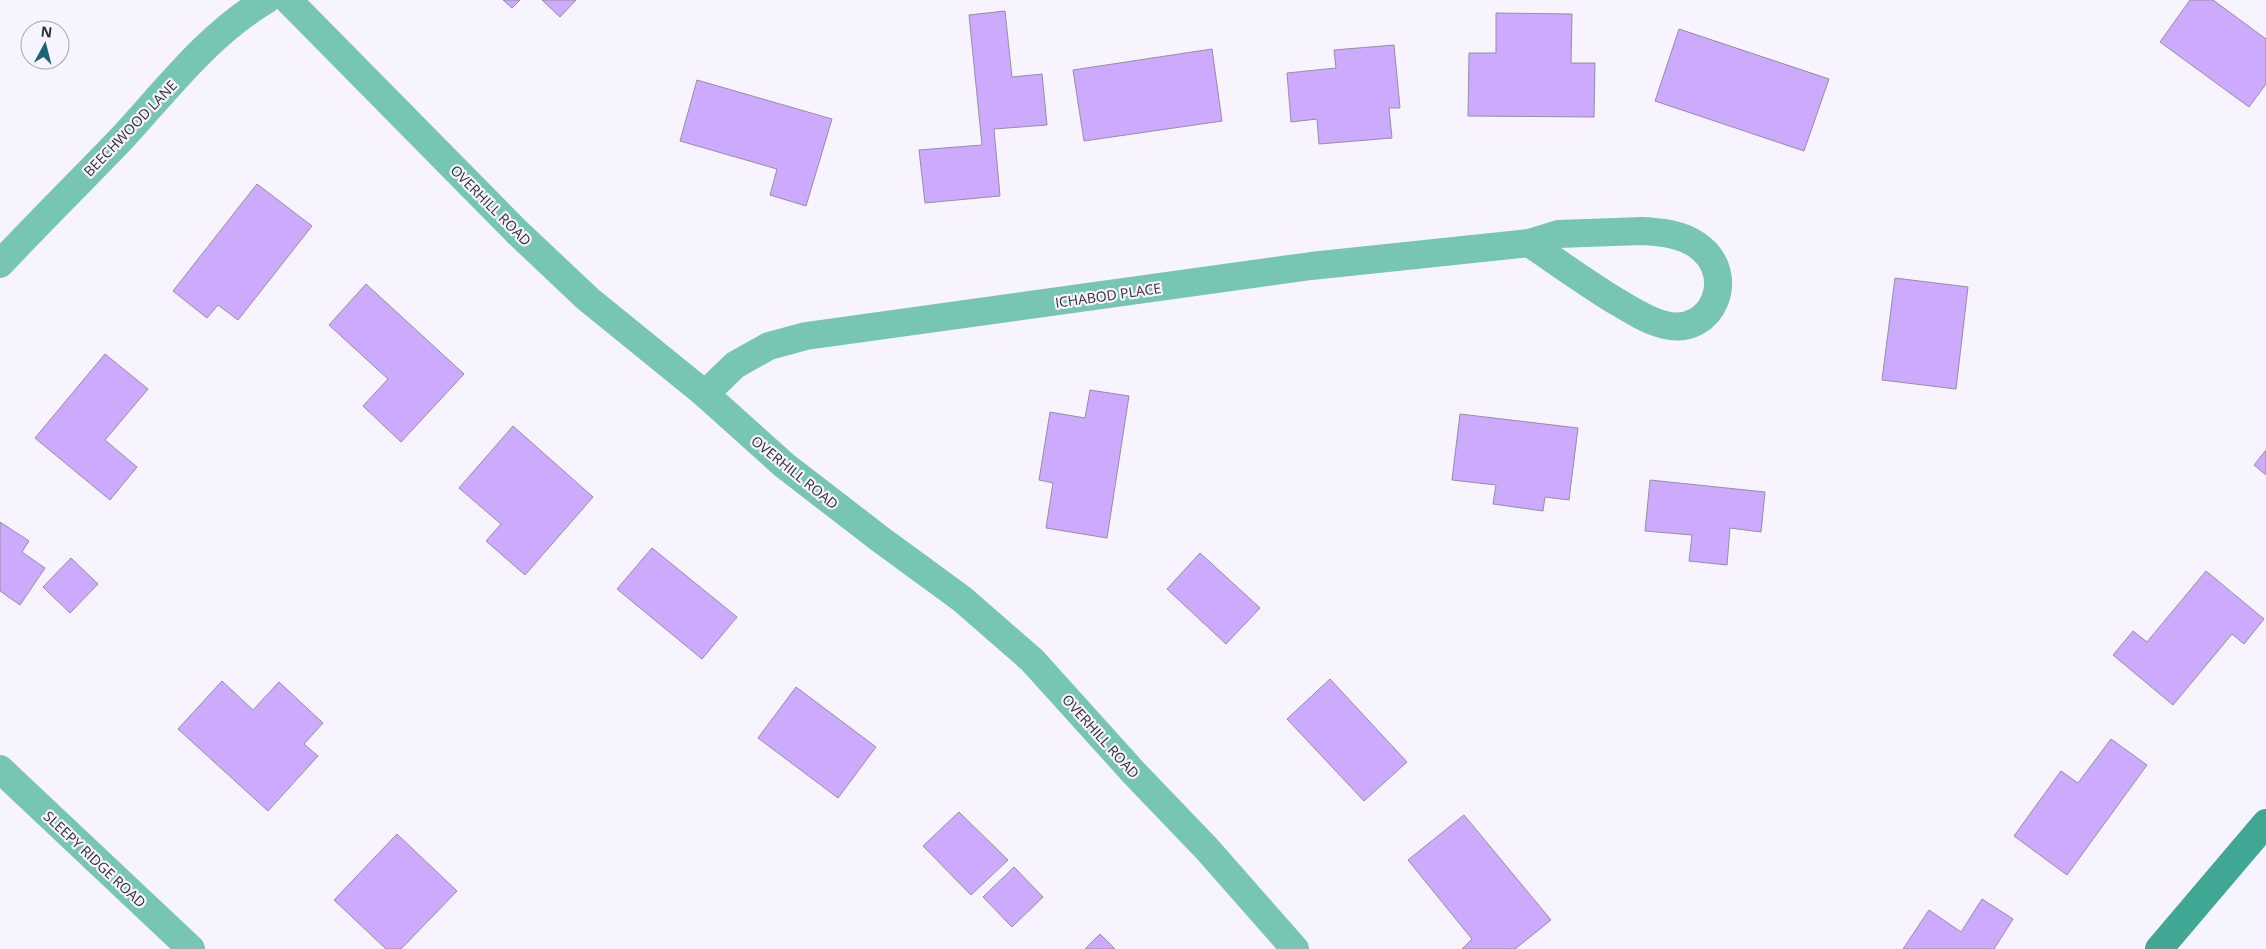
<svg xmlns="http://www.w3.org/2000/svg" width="2266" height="949" font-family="'Open Sans',sans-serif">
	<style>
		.building { fill: #ccaafe; stroke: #968da5 }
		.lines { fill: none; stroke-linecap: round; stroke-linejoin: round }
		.minor { stroke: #77c5b5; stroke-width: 28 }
		.secondary { stroke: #41a795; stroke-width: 28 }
		.labels { text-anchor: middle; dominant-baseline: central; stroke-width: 4.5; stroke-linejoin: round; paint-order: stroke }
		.street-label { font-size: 14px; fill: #312d37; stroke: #f8f4ff }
	</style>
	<rect width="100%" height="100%" fill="#f8f4ff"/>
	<g class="building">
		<polygon points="503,0 520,0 512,8"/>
		<polygon points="542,0 576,0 560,17"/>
		<polygon points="2190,0 2213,0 2266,39 2266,84 2249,107 2160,42"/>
		<polygon points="1005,11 1012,77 1042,74 1047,125 994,129 1000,196 925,203 919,150 982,145 969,15"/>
		<polygon points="1496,13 1572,14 1571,63 1595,63 1594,117 1468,116 1469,53 1496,53"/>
		<polygon points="1679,29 1829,79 1804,151 1655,101"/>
		<polygon points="1394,45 1400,108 1389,108 1392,138 1319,144 1317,119 1291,122 1287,73 1336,68 1334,50"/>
		<polygon points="1212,49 1222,121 1084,141 1073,70"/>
		<polygon points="697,80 832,119 806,206 770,195 777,169 680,141"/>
		<polygon points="257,184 312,226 238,320 218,305 207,318 173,291"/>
		<polygon points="1895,278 1968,287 1956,389 1882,380"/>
		<polygon points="366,284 464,374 401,442 363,406 388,379 329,325"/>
		<polygon points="105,354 148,389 105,440 137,467 110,500 35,438"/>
		<polygon points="1090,390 1129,396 1107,538 1046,528 1053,483 1039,480 1050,412 1085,418"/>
		<polygon points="1460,414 1578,428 1569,500 1545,497 1543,511 1493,504 1496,485 1452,480"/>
		<polygon points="513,426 593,497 525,575 486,541 501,524 459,488"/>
		<polygon points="2266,450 2266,475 2254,465"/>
		<polygon points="1650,480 1765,492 1761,532 1730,528 1727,565 1689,561 1692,535 1645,531"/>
		<polygon points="0,522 29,541 22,552 45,568 20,605 0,591"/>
		<polygon points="652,548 737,617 702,659 617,589"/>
		<polygon points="1200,553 1260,608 1226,644 1167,589"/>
		<polygon points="71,558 98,584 70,613 43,587"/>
		<polygon points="2206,571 2264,619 2244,644 2232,634 2173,705 2113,655 2133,631 2147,642"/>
		<polygon points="1330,679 1407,762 1364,801 1287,719"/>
		<polygon points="222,681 253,710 279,682 323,723 304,744 318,756 268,811 178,729"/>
		<polygon points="796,687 876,747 838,798 758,738"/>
		<polygon points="2111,739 2147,765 2067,875 2014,836 2061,771 2078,783"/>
		<polygon points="959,812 1008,860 971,895 923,846"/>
		<polygon points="1464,815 1551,920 1515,949 1462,949 1472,939 1408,860"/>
		<polygon points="397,834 457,891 401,949 386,949 334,900"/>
		<polygon points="1014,867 1043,897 1012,927 983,897"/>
		<polygon points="1982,899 2013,919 1994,949 1903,949 1929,910 1961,932"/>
		<polygon points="1100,934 1115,949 1085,949"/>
	</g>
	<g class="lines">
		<g class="minor">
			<polyline points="288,0 517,232 588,299 705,394 784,465 880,539 962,599 1032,660 1135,774 1207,849 1295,949"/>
			<path d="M1642 231C1661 232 1681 234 1697 245 1739 274 1713 337 1665 325 1647 321 1630 309 1614 300 1585 282 1557 262 1529 243L1558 234Z"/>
			<path d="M0 264C41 220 83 179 124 136 168 88 209 34 266 0"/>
			<polyline points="705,394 735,365 769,346 806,336 1311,266 1529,243"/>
			<polyline points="0,769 191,949"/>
		</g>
		<polyline class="secondary" points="2159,949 2266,823"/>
	</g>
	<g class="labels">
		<g class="street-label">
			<text transform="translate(130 128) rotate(-46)">BEECHWOOD LANE</text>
			<text transform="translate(491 205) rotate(45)">OVERHILL ROAD</text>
			<text transform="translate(1108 295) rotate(-8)">ICHABOD PLACE</text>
			<text transform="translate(795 472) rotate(39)">OVERHILL ROAD</text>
			<text transform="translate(1101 736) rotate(48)">OVERHILL ROAD</text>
			<text transform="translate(95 859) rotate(43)">SLEEPY RIDGE ROAD</text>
		</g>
	</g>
	<g transform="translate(45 45) rotate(7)"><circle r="24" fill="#f8f4ff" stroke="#a8a4af"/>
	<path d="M0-4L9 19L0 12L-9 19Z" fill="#1b6572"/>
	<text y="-8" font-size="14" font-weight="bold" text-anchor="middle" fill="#312d37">N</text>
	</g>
</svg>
